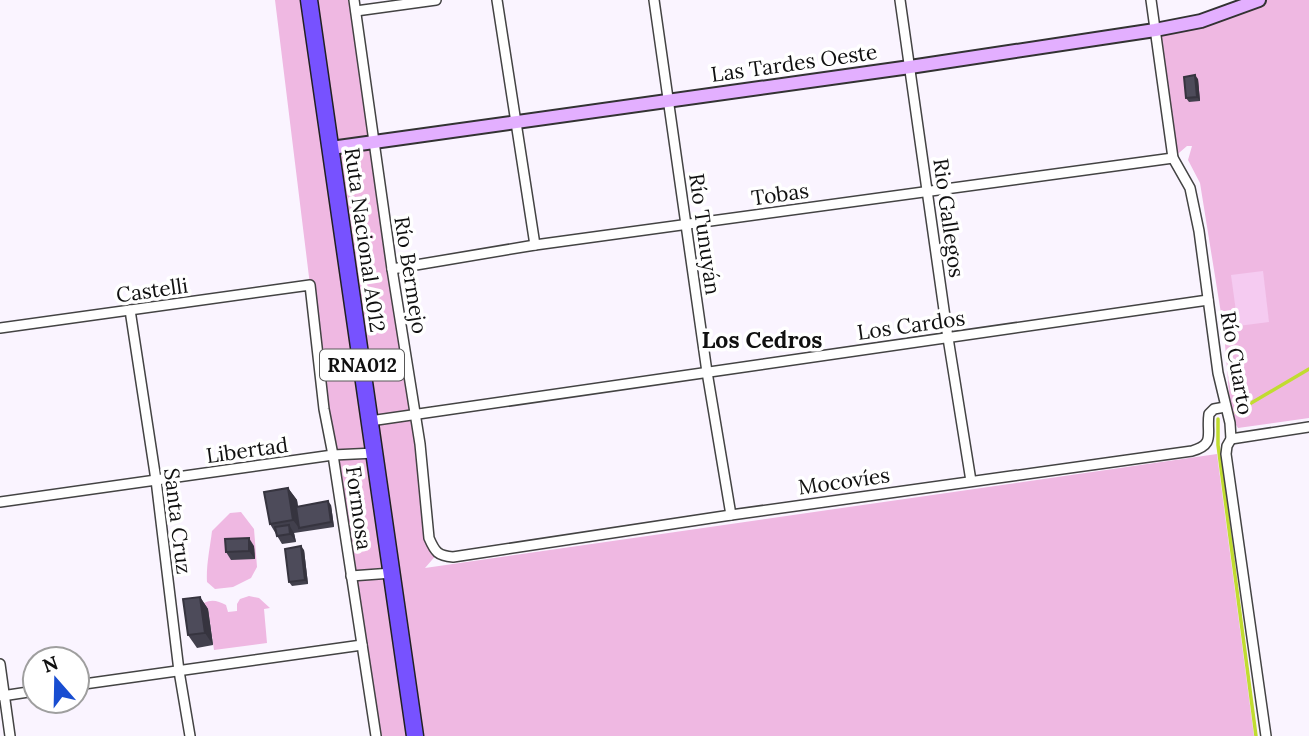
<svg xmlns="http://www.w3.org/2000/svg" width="1309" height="736" font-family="Lora,serif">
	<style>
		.green { fill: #efb8e2 }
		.pitch { fill: #f5cbf1 }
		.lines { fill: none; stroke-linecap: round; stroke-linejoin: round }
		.stream { stroke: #c1dc31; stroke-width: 3.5 }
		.street-casing { stroke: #434343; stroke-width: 12 }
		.secondary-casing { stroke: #323232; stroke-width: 16 }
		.highway-casing { stroke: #212121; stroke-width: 19 }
		.street { stroke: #fff; stroke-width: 9 }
		.secondary { stroke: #e3afff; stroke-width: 12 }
		.highway { stroke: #7752ff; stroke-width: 16 }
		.wall { fill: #42404d }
		.shaded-wall { fill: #36343f }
		.building { fill: #4d4b5a; stroke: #36343f; stroke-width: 2 }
		.labels { text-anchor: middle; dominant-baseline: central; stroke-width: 7; stroke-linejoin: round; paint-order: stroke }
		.shield { fill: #fff; stroke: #585858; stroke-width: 2 }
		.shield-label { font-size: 19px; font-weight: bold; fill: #101010 }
		.street-label { font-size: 21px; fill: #101010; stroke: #fff }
		.neighbourhood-label { font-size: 23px; font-weight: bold; fill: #101010; stroke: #fff }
	</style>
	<rect width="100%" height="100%" fill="#faf4ff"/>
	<g class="green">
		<polygon points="275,0 354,0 429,538 438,553 425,568 1217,454 1254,736 376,736 310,285"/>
		<polygon points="1259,0 1309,0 1309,418 1238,428 1232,418 1230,406 1224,332 1200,183 1188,160 1192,146 1187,146 1173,158 1155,30"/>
		<path d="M241 512 254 529 257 567 251 578 233 587 215 589 207 582C206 565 210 548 212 531L230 513Z"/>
		<path d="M249 596 259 598 270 608 264 609 267 643 214 650 208 609H205L204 603C212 599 218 601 226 605L228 612 237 611V604L240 599Z"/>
	</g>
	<polygon class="pitch" points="1263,271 1269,322 1238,326 1231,275"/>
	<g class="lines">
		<g class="stream">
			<polyline points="1236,412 1309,369"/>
			<polyline points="1218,419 1218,445 1256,736"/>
		</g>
		<defs>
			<g id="street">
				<path d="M354 0 392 269 420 444 429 538C435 552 438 556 453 557L731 515 1192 451C1216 444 1206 434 1209 414L1214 409 1225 407"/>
				<polyline points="497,0 535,245"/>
				<polyline points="654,0 707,372 731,515"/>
				<polyline points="900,0 948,338 971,481"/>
				<polyline points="1151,0 1173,158 1190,188 1199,231 1218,373 1230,423 1231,439 1227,446 1226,454 1266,736"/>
				<polyline points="356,11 436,0"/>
				<polyline points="392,269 535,245 1173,158"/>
				<polyline points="130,310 156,480 179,671 190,736"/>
				<polyline points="0,328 310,285 324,409 333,455 376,736"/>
				<polyline points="370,421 1208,300"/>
				<polyline points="1231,439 1309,427"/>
				<polyline points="0,502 333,455 375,453"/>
				<polyline points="351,576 392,573"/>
				<polyline points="0,664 10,736"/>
				<polyline points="77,685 362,645"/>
				<polyline points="2,696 35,691"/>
			</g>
			<polyline id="secondary" points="331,148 910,67 1155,30 1201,21 1259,0"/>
			<polyline id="highway" points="309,0 415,736"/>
		</defs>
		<use href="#street" class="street-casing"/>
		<use href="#secondary" class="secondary-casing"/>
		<use href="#highway" class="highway-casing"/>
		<use href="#street" class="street"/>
		<use href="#secondary" class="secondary"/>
		<use href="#highway" class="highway"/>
	</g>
	<g class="wall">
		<polygon points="1198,79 1200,101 1189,102 1186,98"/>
		<polygon points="288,488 297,500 298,507 331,505 334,527 294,533 296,542 282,544 270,524"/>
		<polygon points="254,546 255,559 231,560 226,552"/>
		<polygon points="304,550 308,584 292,586 289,582"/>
		<polygon points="200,597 208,609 213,645 197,648 188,635"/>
	</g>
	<g class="shaded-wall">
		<polygon points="1195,75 1198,79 1200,101 1197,97"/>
		<polygon points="288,488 297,500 301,527 299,528 293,520"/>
		<polygon points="328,501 331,505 334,527 331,522"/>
		<polygon points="289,525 294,533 296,542 290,534"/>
		<polygon points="249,538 254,546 255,559 249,551"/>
		<polygon points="301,546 304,550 308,584 305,580"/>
		<polygon points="200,597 208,609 213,645 205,633"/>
	</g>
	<g class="building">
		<polygon points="1195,75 1197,97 1186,98 1184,77"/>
		<polygon points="288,488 293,520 270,524 264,492"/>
		<polygon points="328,501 331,522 299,528 296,507"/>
		<polygon points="289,525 290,534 277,536 275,527"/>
		<polygon points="249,538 249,551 226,552 225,539"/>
		<polygon points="301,546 305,580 289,582 285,549"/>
		<polygon points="200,597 205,633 188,635 183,599"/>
	</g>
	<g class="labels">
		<rect class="shield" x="320" y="349.5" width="84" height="31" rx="5"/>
		<g class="shield-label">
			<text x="362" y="365">RNA012</text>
		</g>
		<g class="street-label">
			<text transform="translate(794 63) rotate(-8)">Las Tardes Oeste</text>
			<text transform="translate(780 194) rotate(-8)">Tobas</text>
			<text transform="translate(949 218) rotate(82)">Rio Gallegos</text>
			<text transform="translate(705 234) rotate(82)">Río Tunuyán</text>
			<text transform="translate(365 240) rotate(82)">Ruta Nacional A012</text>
			<text transform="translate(411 275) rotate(81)">Río Bermejo</text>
			<text transform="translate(152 290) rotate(-8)">Castelli</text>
			<text transform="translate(911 325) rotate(-8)">Los Cardos</text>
			<text transform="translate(1237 363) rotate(80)">Río Cuarto</text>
			<text transform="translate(247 450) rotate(-8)">Libertad</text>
			<text transform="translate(844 481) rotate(-8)">Mocovíes</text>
			<text transform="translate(359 508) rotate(82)">Formosa</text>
			<text transform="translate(178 521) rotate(83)">Santa Cruz</text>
		</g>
		<g class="neighbourhood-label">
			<text x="762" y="339">Los Cedros</text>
		</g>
	</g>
	<g transform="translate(56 680) rotate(340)"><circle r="33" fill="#ffffff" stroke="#9f9f9f" stroke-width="2"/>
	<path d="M0-5L12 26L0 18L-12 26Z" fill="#184dd1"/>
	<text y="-10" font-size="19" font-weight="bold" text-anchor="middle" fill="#101010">N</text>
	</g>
</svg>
